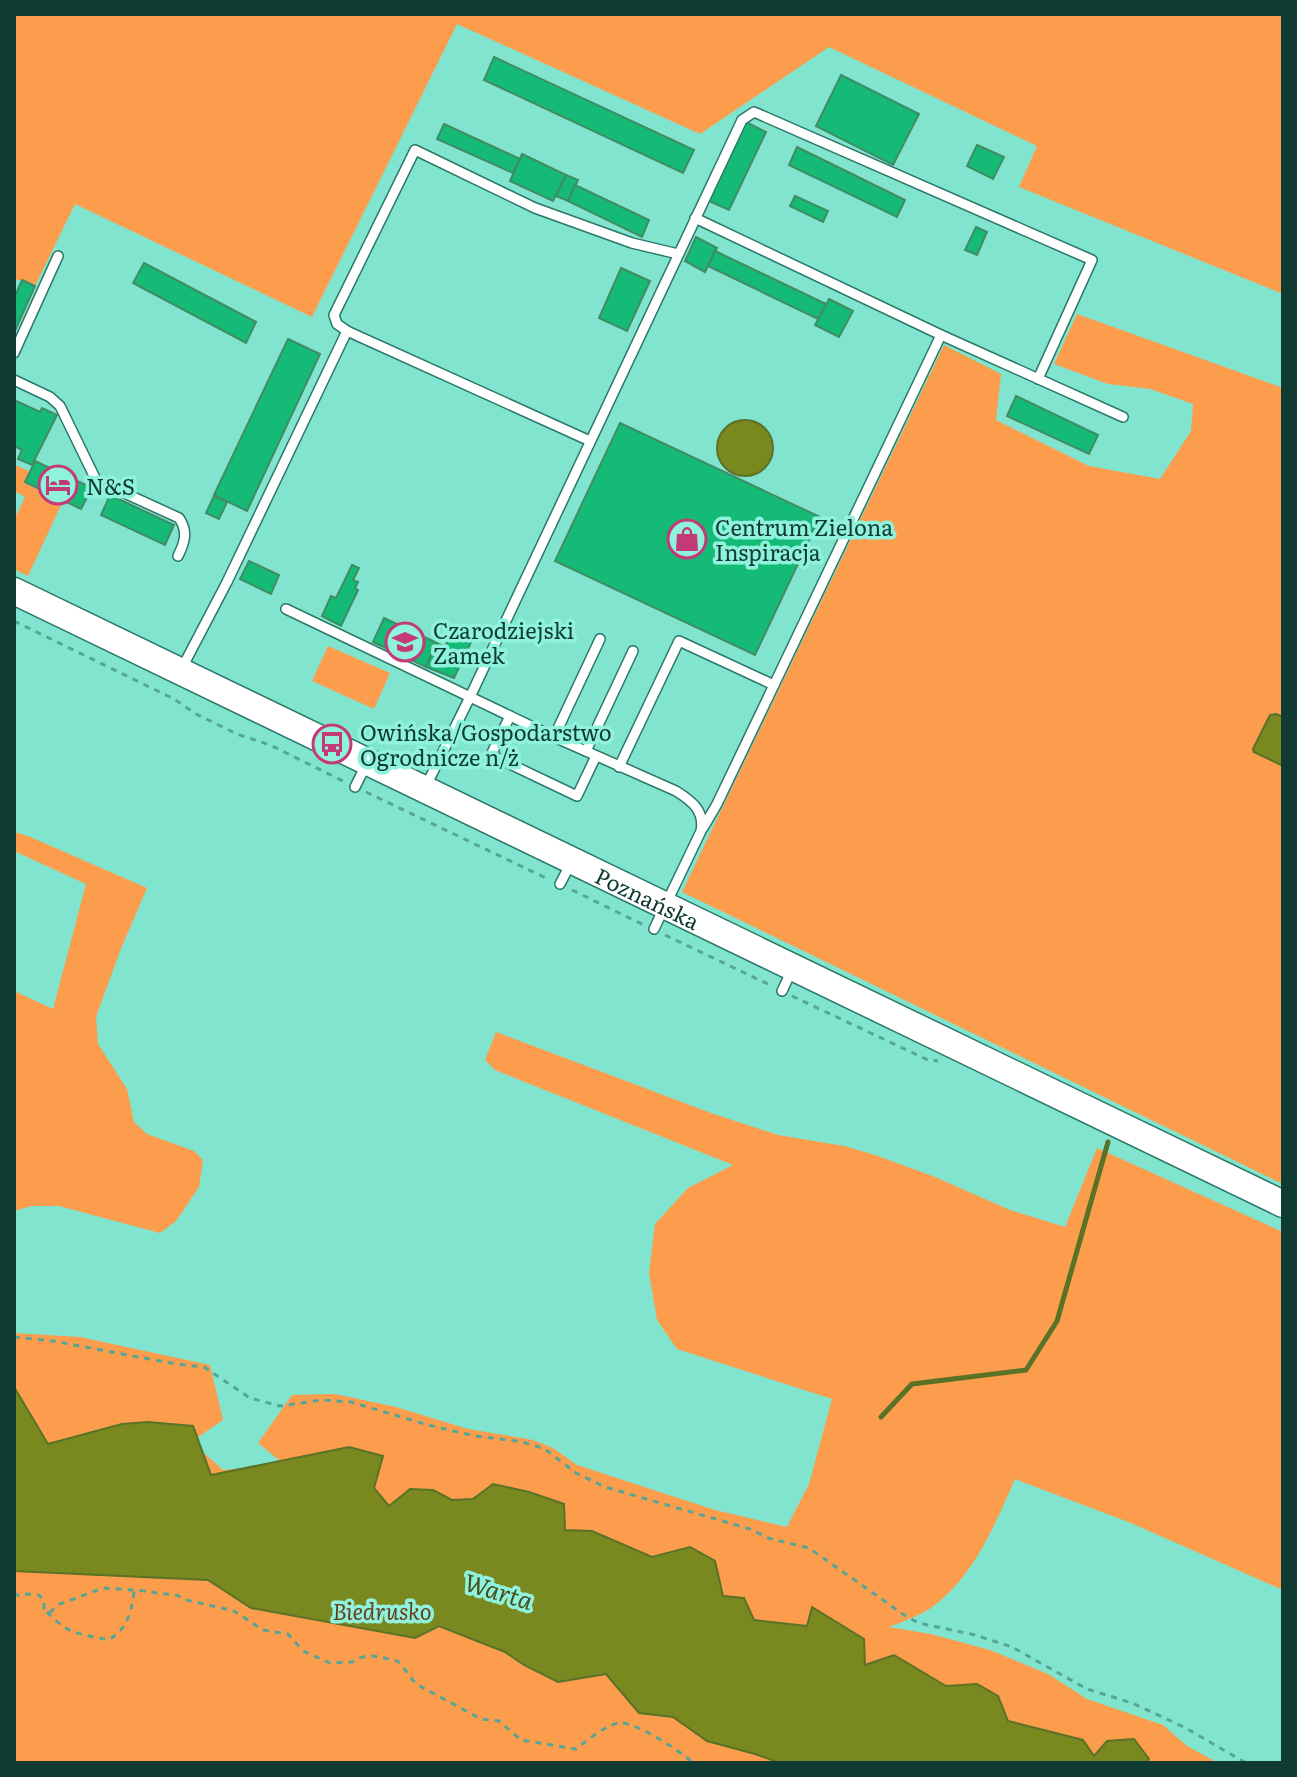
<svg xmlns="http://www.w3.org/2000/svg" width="1297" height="1777" font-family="Literata,serif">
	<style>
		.green { fill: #fc9d4d }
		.water { fill: #798920; stroke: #5a7226; stroke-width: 2 }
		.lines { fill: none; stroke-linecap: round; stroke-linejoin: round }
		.stream { stroke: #5a7226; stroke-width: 5 }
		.building { fill: #15ba77; stroke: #408c64; stroke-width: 2 }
		.lane-casing { stroke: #2b7869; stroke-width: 12 }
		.secondary-casing { stroke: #2b7869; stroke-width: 29 }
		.path { stroke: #57a595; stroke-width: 3; stroke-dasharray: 6 6; stroke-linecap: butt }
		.lane { stroke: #fff; stroke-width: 9 }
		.secondary { stroke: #fff; stroke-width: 26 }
		.labels { text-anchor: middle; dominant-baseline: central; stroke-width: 7; stroke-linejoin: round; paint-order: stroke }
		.poi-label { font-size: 22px; fill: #103b33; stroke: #8ff2dc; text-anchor: start }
		.street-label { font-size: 22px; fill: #103b33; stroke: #8ff2dc }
		.park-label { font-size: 22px; font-style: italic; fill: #69401d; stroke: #8ff2dc }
		.water-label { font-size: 24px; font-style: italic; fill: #454e1a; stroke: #8ff2dc }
	</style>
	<rect width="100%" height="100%" fill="#81e4cf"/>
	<g class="green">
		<polygon points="14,14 1283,14 1283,294 1019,187 1037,146 829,47 700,134 457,24 312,317 75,204 35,286 22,280 14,280"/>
		<polygon points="1077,314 1283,388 1283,1184 682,892 944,345 1001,374 996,420 1089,466 1160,479 1191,431 1193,404 1150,389 1108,384 1054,364"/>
		<polygon points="15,465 29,471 24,483 63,501 28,576 14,569 14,520 25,497 14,491"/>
		<polygon points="328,646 390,673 374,709 312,681"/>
		<polygon points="14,832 28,836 147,888 120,951 96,1017 98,1044 127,1089 134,1122 147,1134 194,1151 203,1160 199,1187 176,1221 160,1233 59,1206 32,1206 14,1211 14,991 53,1009 86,884 14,851"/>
		<path d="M496 1032 711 1113 778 1135 844 1146 875 1155 935 1177 1010 1210 1065 1227 1097 1148 1283 1232V1590L1131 1523 1015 1479C995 1524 975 1574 935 1605 922 1615 904 1621 889 1627L931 1634 990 1650 1048 1674 1087 1699 1163 1725 1187 1746 1218 1763H1146L1149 1758 1107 1763H14V1408L28 1412 14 1387V1333L80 1337 210 1365 223 1420 198 1437 192 1426 171 1424 223 1470 379 1456 349 1447 280 1461 258 1443 292 1395 335 1394 396 1407 468 1429 533 1440 553 1448 577 1465 715 1510 787 1527 809 1484 832 1399 677 1349 657 1320 649 1273 655 1224 688 1188 733 1165 495 1070 485 1060Z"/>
	</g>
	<g class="water">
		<circle cx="745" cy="448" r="28"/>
		<polygon points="1276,714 1283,717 1283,766 1254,752 1253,749 1270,715"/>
		<polygon points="14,1387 48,1444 122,1424 148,1422 193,1426 211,1475 349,1447 383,1456 374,1488 389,1506 410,1489 433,1490 452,1500 473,1499 493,1484 529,1492 564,1504 565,1530 592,1531 652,1557 690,1547 715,1561 723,1596 744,1598 754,1620 807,1626 812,1607 864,1639 865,1665 894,1655 946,1686 977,1684 998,1696 1008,1721 1083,1740 1094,1756 1107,1741 1134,1739 1149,1759 1146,1763 780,1763 755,1754 707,1741 673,1717 639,1713 606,1674 558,1682 524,1665 505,1652 439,1626 415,1638 251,1608 208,1580 14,1571"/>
	</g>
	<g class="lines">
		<polyline class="stream" points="881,1417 912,1384 1026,1370 1057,1321 1108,1142"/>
	</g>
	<g class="building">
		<polygon points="494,57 694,150 683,173 484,80"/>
		<polygon points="841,75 919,114 893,165 816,126"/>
		<polygon points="746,122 766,132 729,210 709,201"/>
		<polygon points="444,124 520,159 513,173 437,139"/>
		<polygon points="977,145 1004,157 993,179 967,166"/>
		<polygon points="797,147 905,200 897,217 789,165"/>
		<polygon points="522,154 566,175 553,201 510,181"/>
		<polygon points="566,175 578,180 568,201 556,196"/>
		<polygon points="575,185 649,220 642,237 568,201"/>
		<polygon points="795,196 828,211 823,222 790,206"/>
		<polygon points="976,227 987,232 977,255 965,250"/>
		<polygon points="696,237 717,248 705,272 685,261"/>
		<polygon points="715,251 826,304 818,319 708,266"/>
		<polygon points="144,263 256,322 246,343 133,283"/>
		<polygon points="621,268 650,281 627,331 599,318"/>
		<polygon points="22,280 35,286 14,333 14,298"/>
		<polygon points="829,299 853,311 839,337 815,325"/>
		<polygon points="288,339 320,354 247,511 214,495"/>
		<polygon points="1016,396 1098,435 1089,454 1007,416"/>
		<polygon points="14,400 40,412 42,408 57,415 32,465 18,459 22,450 14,446"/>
		<polygon points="620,423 820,517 755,655 555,561"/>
		<polygon points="35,461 92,488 81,509 25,482"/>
		<polygon points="110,495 174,525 165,545 101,515"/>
		<polygon points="214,496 227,502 219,519 206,513"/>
		<polygon points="249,561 279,575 271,594 240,579"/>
		<polygon points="352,565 359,568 353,580 358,582 355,588 358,590 341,626 322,616 331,596 336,598"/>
		<polygon points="384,618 437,643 426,667 373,642"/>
		<polygon points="453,629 473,638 454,678 426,667 437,643 445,647"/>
	</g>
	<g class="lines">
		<defs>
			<g id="lane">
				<polyline points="695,218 941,335 1123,417"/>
				<polyline points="347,331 337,324 334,315 415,150 535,208 632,243 678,254"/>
				<polyline points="14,353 58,256"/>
				<path d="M14 380 50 397 60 406 96 480 179 518C188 531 185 542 178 556"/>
				<path d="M286 609 554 737 676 791C692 801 705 811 701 831L654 929"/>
				<polyline points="182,668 227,582 347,331 590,441"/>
				<polyline points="774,685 941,335"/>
				<polyline points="510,716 491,755 577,796 596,756"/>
				<polyline points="554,737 600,639"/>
				<polyline points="586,751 633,651"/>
				<polyline points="619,767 679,641 774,685 717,804 703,828"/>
				<polyline points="426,786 470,697 742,120 754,112 1092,260 1038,379"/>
				<polyline points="355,787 366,765"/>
				<polyline points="560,884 571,863"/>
				<polyline points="782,991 792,970"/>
			</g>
			<g id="secondary">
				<path id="s1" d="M14 591 1283 1204"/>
			</g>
		</defs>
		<use href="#lane" class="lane-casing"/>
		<use href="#secondary" class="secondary-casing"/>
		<g class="path">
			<polyline points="14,461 14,465"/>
			<polyline points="14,621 174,699 196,714 237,734 270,745 345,782"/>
			<polyline points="366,792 550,880"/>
			<polyline points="572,890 644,925"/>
			<polyline points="665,935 770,985"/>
			<polyline points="792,996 928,1060 938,1061"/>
			<polyline points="14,1337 53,1341 176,1364 204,1367 250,1398 280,1406 322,1400 351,1402 428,1425 475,1436 523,1442 545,1449 576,1473 605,1487 750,1529 768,1538 809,1548 907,1617 919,1623 975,1635 1012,1647 1087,1689 1132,1703 1184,1727 1246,1763"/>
			<path d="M14 1593 19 1596 27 1594 39 1595 44 1601V1609L50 1612 60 1604 103 1588 147 1591 161 1594H174L187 1600 234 1611 263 1630 288 1634 303 1651 330 1663 352 1662 362 1657 373 1656 395 1660 400 1663 416 1684 481 1719 499 1721 521 1740 576 1749C586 1741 607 1724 620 1723 636 1722 682 1752 693 1763"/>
			<path d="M47 1612C55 1620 63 1628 74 1632 85 1636 97 1637 108 1640 127 1630 132 1611 134 1591"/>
		</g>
		<use href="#lane" class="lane"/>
		<use href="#secondary" class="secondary"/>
	</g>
	<defs>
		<symbol id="hotel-ring" viewBox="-11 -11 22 22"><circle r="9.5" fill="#8ff2dc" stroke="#c33a76" stroke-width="1.5"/><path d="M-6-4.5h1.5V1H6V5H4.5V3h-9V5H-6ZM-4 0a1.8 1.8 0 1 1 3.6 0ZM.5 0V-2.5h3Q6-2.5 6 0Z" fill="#c33a76"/></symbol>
		<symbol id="shop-ring" viewBox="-11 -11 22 22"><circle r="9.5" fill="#8ff2dc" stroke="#c33a76" stroke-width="1.5"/><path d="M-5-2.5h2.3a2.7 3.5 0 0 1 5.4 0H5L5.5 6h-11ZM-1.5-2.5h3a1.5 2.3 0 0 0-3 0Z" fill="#c33a76"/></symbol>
		<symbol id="school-ring" viewBox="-11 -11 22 22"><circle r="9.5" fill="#8ff2dc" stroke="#c33a76" stroke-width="1.5"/><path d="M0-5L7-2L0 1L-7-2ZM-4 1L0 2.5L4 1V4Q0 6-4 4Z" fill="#c33a76"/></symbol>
		<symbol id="bus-ring" viewBox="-11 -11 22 22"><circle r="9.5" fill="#8ff2dc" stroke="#c33a76" stroke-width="1.5"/><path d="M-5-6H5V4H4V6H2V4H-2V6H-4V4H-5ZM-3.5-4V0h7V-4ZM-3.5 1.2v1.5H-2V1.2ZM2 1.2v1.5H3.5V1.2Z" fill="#c33a76"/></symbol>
	</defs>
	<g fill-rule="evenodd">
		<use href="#hotel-ring" x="36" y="463" width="44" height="44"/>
		<use href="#shop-ring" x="665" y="517" width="44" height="44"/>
		<use href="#school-ring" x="383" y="620" width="44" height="44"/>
		<use href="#bus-ring" x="310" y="722" width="44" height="44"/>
	</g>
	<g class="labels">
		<g class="poi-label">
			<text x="86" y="485">N&amp;S</text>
			<text x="715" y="526">Centrum Zielona<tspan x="715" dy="25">Inspiracja</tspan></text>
			<text x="433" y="629">Czarodziejski<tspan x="433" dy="25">Zamek</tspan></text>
			<text x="360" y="731">Owińska/Gospodarstwo<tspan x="360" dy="25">Ogrodnicze n/ż</tspan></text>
		</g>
		<g class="street-label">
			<text stroke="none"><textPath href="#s1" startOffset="704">Poznańska</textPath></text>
		</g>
		<g class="park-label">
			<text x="382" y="1610">Biedrusko</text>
		</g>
		<g class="water-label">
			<text transform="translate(499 1590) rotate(17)">Warta</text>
		</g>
	</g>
	<rect width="1297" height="1777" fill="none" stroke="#103b33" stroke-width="32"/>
</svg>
